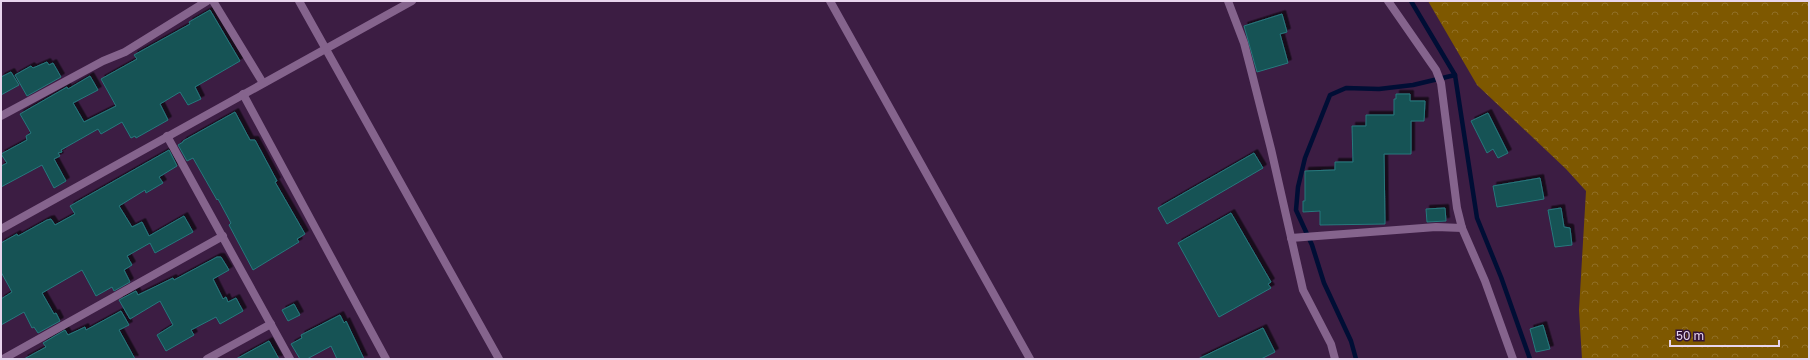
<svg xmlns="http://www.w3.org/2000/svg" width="1810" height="360" font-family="'Golos Text',sans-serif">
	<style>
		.forest { fill: url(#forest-crowns) }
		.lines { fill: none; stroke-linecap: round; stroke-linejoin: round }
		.stream { stroke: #000e35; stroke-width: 4.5 }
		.building { fill: #125255; stroke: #28797d; filter: url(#shadow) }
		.minor { stroke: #85648d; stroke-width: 8 }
	</style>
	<defs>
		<pattern id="forest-crowns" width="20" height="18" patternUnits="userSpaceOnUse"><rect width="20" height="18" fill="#7e5800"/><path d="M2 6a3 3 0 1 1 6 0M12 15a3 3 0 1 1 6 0" fill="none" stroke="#906f26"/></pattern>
		<filter id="shadow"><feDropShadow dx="3.5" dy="-3.5" stdDeviation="0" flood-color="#0009"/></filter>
	</defs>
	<rect width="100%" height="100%" fill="#3c1d43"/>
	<polygon class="forest" points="1428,1 1809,1 1809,359 1582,359 1579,310 1586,191 1566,169 1477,85"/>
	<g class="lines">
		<g class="stream">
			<polyline points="1411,1 1455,75 1477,218 1501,277 1530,359"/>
			<polyline points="1356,359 1351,341 1324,283 1312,245 1296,210 1298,187 1305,158 1330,95 1346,88 1379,89 1413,85 1455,75"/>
		</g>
	</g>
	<g class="building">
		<polygon points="210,10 240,61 195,87 201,99 188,105 180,92 160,104 168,120 136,138 135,136 131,138 122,122 101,134 98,129 61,150 62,152 58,153 60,156 54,159 66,181 54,188 42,165 1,187 1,166 7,163 1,154 27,140 26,136 31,133 20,114 67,87 68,89 90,76 98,90 73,103 84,122 116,106 101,79 137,59 134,55 190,24 189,22"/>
		<polygon points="1282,14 1287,32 1280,34 1288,63 1257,72 1244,26"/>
		<polygon points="47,62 49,65 53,63 61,77 27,96 15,75 31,66 33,68"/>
		<polygon points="11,72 19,85 1,95 1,77"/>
		<polygon points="1396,94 1410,94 1410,101 1425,101 1424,121 1411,121 1411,154 1384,154 1385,224 1320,225 1320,211 1303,212 1303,201 1305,201 1305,171 1335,170 1335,162 1353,162 1352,126 1366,126 1366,115 1394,115 1394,99 1396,99"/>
		<polygon points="235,112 250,140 255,140 277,181 275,182 305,234 297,239 299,242 253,270 229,225 231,223 218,199 217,200 193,158 187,161 178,145 183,142 183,141"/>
		<polygon points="1488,113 1508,153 1498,158 1493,149 1487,153 1471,121"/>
		<polygon points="169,150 177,166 159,177 163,183 146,193 145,190 119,206 132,227 142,222 149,236 184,216 193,232 155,253 150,243 127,256 132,265 124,270 130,282 114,291 112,287 96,296 82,270 42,293 54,314 56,313 60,321 38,333 34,327 32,328 24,312 1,325 1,299 12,292 1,272 1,243 17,234 18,236 47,220 51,219 55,225 75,214 70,206"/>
		<polygon points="1254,153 1263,168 1167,224 1158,208"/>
		<polygon points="1540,178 1544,199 1497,207 1493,186"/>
		<polygon points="1445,208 1446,221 1427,222 1426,209"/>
		<polygon points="1561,208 1564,227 1570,228 1572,245 1555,247 1548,210"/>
		<polygon points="1231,213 1271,282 1268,284 1271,288 1219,317 1178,243"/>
		<polygon points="217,257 221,257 229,270 213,279 223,299 226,297 228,302 236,298 243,311 220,324 216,317 191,330 194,335 166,351 157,335 173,325 160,301 130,319 119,300 136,291 138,295 173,278 174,280"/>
		<polygon points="294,304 300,315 288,321 282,310"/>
		<polygon points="121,311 129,325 119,330 135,359 24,359 46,347 43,343 65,330 68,335 85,327 86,330"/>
		<polygon points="340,315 344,323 346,321 364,359 337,359 331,346 307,359 300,359 291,344 302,338 301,335"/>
		<polygon points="1543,325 1550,349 1536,352 1530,329"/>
		<polygon points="1263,328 1275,352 1261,359 1198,359"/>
		<polygon points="269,341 279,359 236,359"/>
	</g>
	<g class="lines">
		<g class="minor">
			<polyline points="213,1 263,83"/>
			<polyline points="299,1 499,359"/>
			<polyline points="830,1 1030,359"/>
			<polyline points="1228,1 1244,43 1251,70 1271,149 1303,290 1331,344 1335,359"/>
			<polyline points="1388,1 1436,70 1441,83 1457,208 1462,228 1485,281 1513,359"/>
			<polyline points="243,94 386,359"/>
			<polyline points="1,116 103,61 125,52 207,1"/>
			<polyline points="167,136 290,359"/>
			<polyline points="1,229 412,1"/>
			<polyline points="1291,238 1436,227 1462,228"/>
			<polyline points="3,359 223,236"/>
			<polyline points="207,359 271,324"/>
		</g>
	</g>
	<rect width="1810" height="360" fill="none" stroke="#e8d5ed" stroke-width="4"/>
	<path d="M1670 340v6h109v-6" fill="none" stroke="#e8d5ed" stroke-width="2"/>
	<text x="1676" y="340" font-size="12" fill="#e8d5ed" stroke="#321339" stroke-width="3" paint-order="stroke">50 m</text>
</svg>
